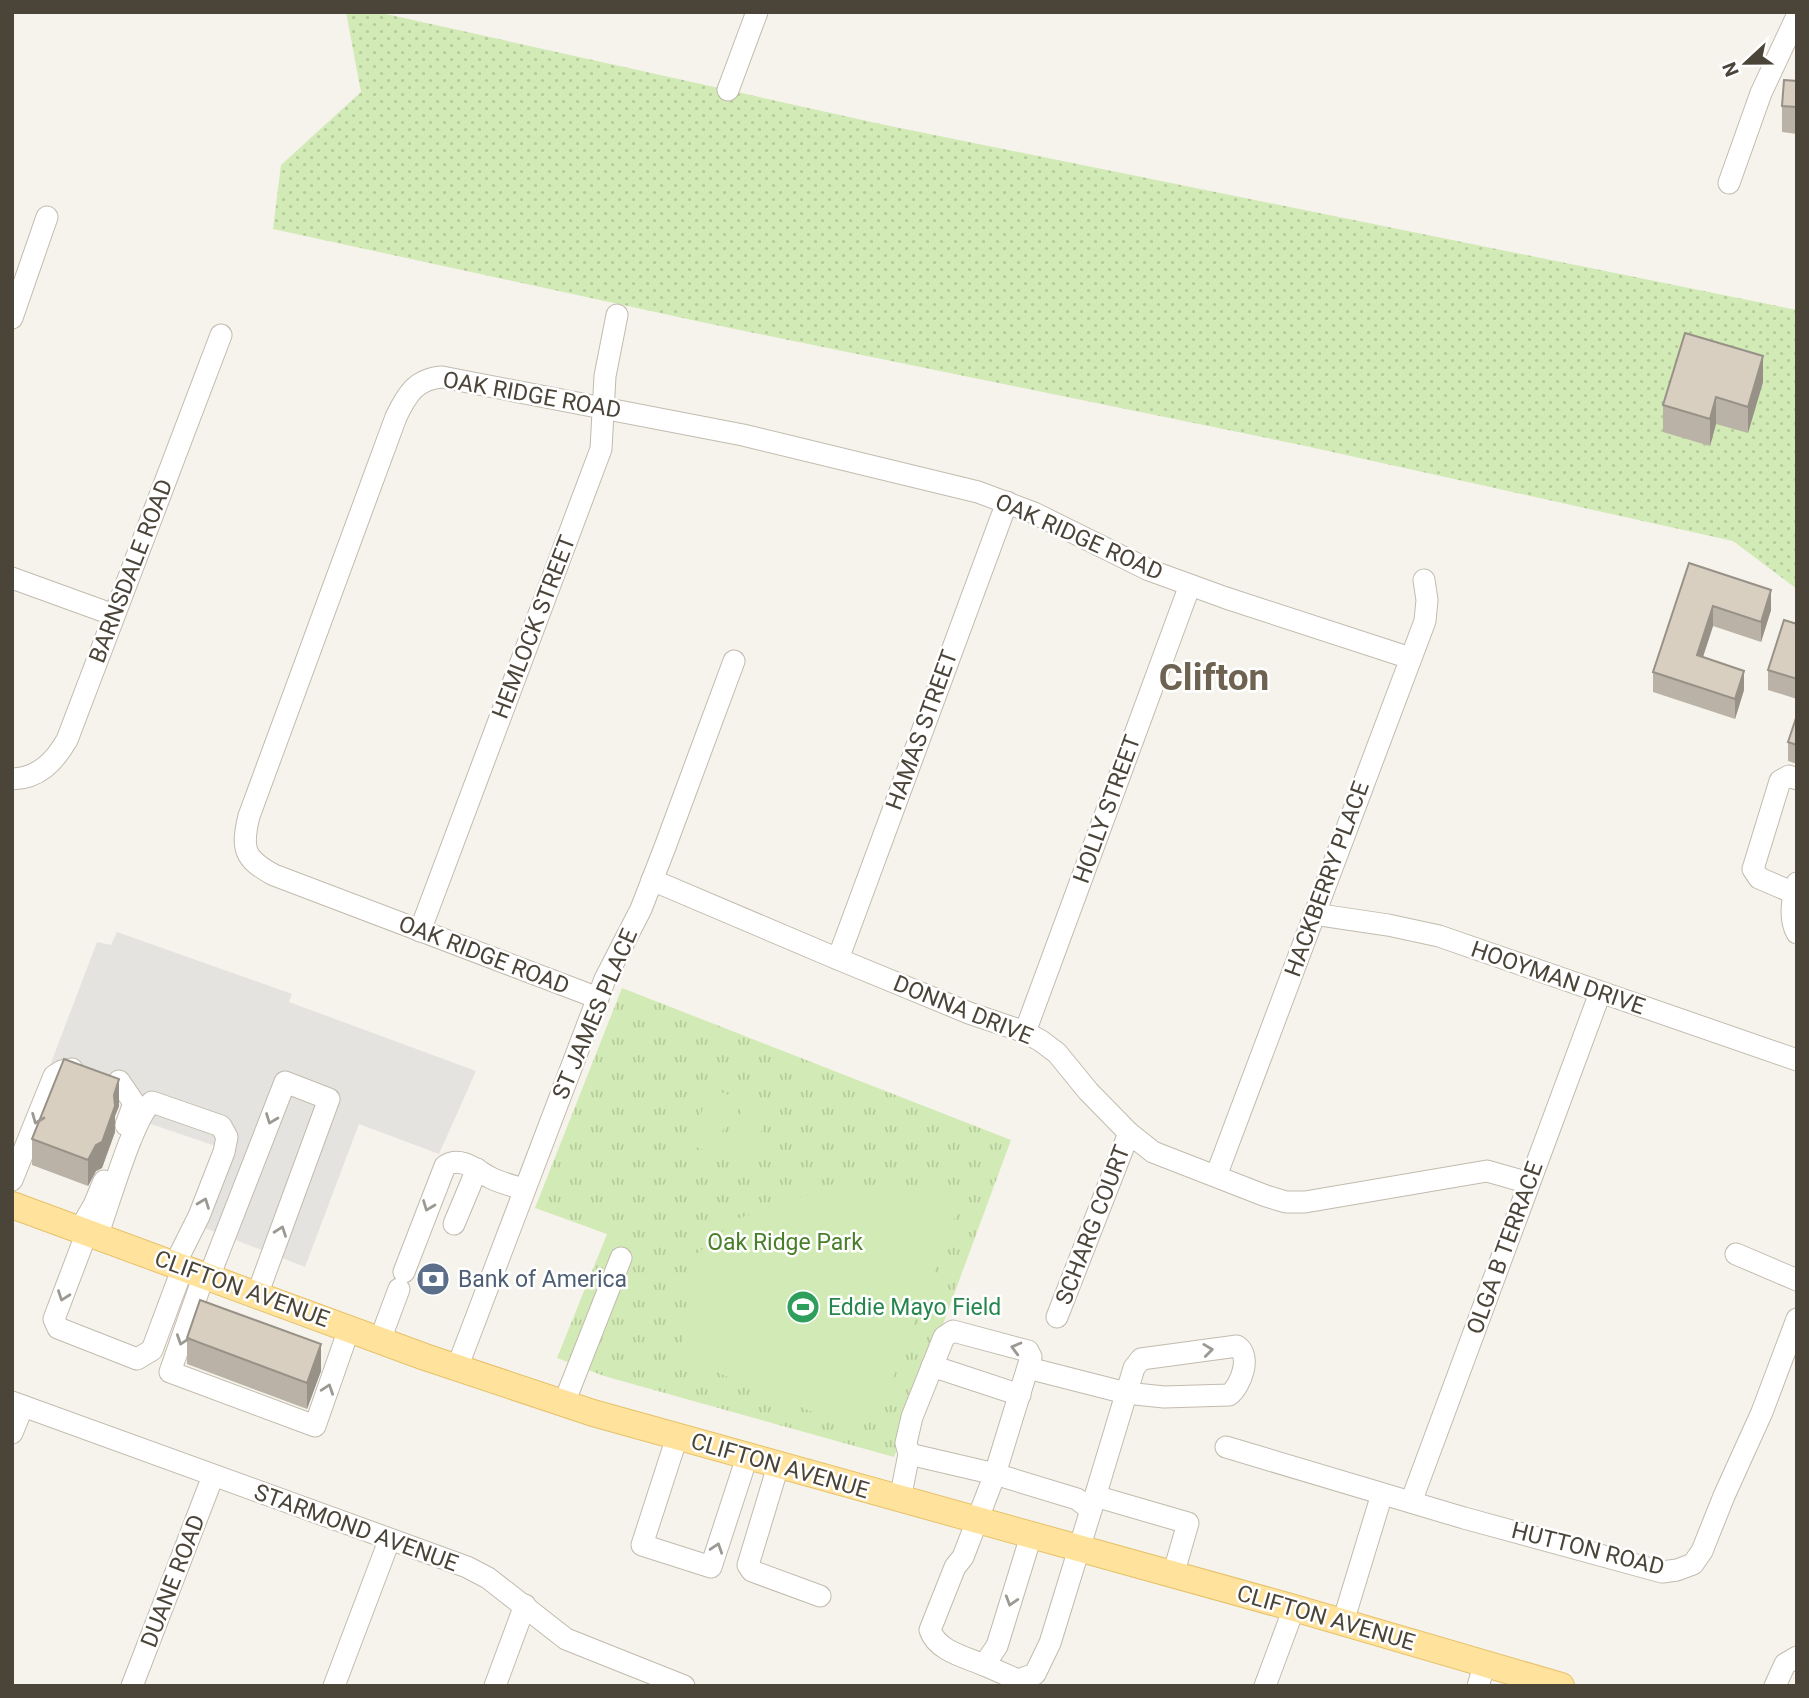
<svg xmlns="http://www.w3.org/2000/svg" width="1809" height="1698" font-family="Roboto,sans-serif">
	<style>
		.grass { fill: url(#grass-dots) }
		.park { fill: url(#park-tufts) }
		.pitch { fill: #d2eab5 }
		.parking { fill: #e5e3e0 }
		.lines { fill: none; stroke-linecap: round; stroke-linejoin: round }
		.minor-casing { stroke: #c2bbae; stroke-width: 23 }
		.major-casing { stroke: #e6c16a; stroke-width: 28 }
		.minor { stroke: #fff; stroke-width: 21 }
		.major { stroke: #ffe39c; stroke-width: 26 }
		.wall { fill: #bab2a6 }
		.shaded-wall { fill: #979187 }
		.building { fill: #d8cfc1; stroke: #979187; stroke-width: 2 }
		.oneway { stroke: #9c9892 }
		.labels { text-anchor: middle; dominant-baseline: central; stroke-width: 5; stroke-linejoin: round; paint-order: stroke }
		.street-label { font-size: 23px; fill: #4b4439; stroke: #fff }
		.park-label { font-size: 23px; fill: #4a7f2a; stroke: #fff }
		.service-label { font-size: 23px; fill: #4e5e75; stroke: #fff; text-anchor: start }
		.leisure-label { font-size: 23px; fill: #27864d; stroke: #fff; text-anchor: start }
		.town-label { font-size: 37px; font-weight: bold; fill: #6e6250; stroke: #fff }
	</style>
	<defs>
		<pattern id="grass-dots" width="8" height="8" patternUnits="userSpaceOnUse" patternTransform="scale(1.75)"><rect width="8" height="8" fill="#d2eab5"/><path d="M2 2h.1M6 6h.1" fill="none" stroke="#b6ca9c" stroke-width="1.8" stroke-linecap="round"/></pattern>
		<pattern id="park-tufts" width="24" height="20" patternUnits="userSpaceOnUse" patternTransform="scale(1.75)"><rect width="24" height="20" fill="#d2eab5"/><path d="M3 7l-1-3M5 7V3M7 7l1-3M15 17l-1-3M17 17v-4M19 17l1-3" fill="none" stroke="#b6ca9c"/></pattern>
	</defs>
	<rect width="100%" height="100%" fill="#f6f3ec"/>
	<polygon class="grass" points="346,12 377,12 885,125 1797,310 1797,589 1733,541 1301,445 706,323 273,229 281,165 361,92"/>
	<polygon class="park" points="622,988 1011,1140 894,1457 604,1376 557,1358 607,1234 535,1208"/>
	<g class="pitch">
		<polygon points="711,1088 736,1098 713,1154 689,1144"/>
		<polygon points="745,1102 769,1112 747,1168 722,1158"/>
		<path d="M923 1185 965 1190 886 1397 878 1403C872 1432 845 1418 825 1417L680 1357 692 1258 737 1219 811 1194Z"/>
	</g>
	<polygon class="parking" points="117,932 292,994 289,1002 476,1071 439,1154 359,1124 305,1267 205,1228 233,1152 145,1122 130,1106 46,1076 97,942 111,945"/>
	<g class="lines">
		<defs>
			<g id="minor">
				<polyline points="728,90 757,12"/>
				<polyline points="1729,183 1761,93 1797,16"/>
				<polyline points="12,318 47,217"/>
				<polyline points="12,578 114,615"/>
				<path d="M12 779C39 778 54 762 67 740L221 335"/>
				<polyline points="652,880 838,959 969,1013 1025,1032 1041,1041 1057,1053 1088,1091 1129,1133 1153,1152 1266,1196 1286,1202 1305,1202 1487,1171 1529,1183"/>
				<path d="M1797 883C1792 898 1789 919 1797 933"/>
				<polyline points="1794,893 1759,878 1753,869 1780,781 1789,776 1797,779"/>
				<polyline points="1314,914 1388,925 1439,936 1797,1060"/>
				<polyline points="420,931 601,449 605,376 617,315"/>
				<polyline points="838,959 1007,502"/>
				<path d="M598 998 274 875C244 859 241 849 249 816L396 417C407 394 416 379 442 377L743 435 978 492 1034 513 1149 570 1226 598 1410 658"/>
				<polyline points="1025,1032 1190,585"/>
				<polyline points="119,1081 134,1103 126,1125"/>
				<polyline points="1216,1176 1425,621 1427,600 1424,580"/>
				<polyline points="12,1180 54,1076 62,1071 72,1069"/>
				<polyline points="454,1224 477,1169"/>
				<polyline points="80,1229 94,1205 104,1181"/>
				<polyline points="87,1232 54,1319 58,1328 137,1359 152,1350 183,1267"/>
				<path d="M97 1236C108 1208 133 1117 152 1102L221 1126 227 1137 224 1152 199 1216 175 1264"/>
				<polyline points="1736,1254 1797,1280"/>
				<path d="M404 1272 445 1166C461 1155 477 1171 491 1178 501 1183 513 1186 524 1189"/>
				<polyline points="204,1275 170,1372 315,1426 349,1329"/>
				<polyline points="209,1277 285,1082 329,1099 257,1295"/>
				<polyline points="1057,1317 1129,1133"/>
				<polyline points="380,1340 399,1289"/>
				<polyline points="932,1366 1020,1395"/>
				<polyline points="457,1368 605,979 641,909 665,847 734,661"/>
				<path d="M1028 1368 1126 1393 1164 1397 1229 1395C1241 1386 1252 1356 1237 1346L1141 1359 1134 1368 1091 1510"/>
				<polyline points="12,1402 467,1567 488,1578 566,1639 684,1686"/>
				<polyline points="564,1403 621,1258"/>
				<polyline points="12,1433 23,1406"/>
				<polyline points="677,1437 642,1545 711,1567 747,1457"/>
				<polyline points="1226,1447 1464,1518 1662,1572 1677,1570 1693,1564 1702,1551 1724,1496 1762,1412 1797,1319"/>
				<path d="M909 1454 906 1443 912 1417 944 1337 953 1331 1028 1351 1031 1357 995 1474 963 1557 955 1567 930 1630C937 1651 965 1657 984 1665L997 1646 1031 1536"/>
				<polyline points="778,1466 748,1565 752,1571 820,1596"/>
				<polyline points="1095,1496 1188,1523 1173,1575"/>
				<polyline points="900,1499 909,1454 995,1474 1077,1499 1091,1510 1050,1643 1035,1674 1018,1680 984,1665"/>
				<polyline points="1411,1502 1600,993"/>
				<polyline points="1343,1622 1382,1494"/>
				<polyline points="132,1686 213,1476"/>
				<polyline points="334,1686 389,1541"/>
				<polyline points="495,1686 525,1605"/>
				<polyline points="1265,1686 1294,1608"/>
				<polyline points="1478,1686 1485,1663"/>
				<polyline points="1775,1686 1785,1664 1797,1657"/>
			</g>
			<polyline id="major" points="12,1205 425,1357 593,1413 1294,1608 1561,1686"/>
		</defs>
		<use href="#minor" class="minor-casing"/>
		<use href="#major" class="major-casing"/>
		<use href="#minor" class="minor"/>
		<use href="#major" class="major"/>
	</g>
	<g class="wall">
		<polygon points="1797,81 1797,134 1782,132 1782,106"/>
		<polygon points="1763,382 1748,433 1716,424 1710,446 1663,432 1663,405"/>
		<polygon points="1689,563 1771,610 1761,642 1713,626 1703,657 1744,690 1735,719 1653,692 1653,672"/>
		<polygon points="1797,624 1797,699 1768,690 1768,670"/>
		<polygon points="1797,715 1797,764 1788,761 1788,742"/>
		<polygon points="119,1106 115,1116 115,1132 102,1168 96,1171 88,1186 32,1165 32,1139"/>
		<polygon points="187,1338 321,1371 307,1409 187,1364"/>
	</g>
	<g class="shaded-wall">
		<polygon points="1763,356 1763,382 1748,433 1748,407"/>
		<polygon points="1716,397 1716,424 1710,446 1710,419"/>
		<polygon points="1771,590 1771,610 1761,642 1761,622"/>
		<polygon points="1713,606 1713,626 1697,675 1697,655"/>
		<polygon points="1744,671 1744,690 1735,719 1735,699"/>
		<polygon points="119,1079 119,1106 115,1116 115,1132 102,1168 96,1171 88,1186 88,1160"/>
		<polygon points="321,1344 321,1371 307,1409 307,1383"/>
	</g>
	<g class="building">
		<polygon points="1784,80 1797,81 1797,107 1782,106"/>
		<polygon points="1685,333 1763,356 1748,407 1716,397 1710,419 1663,405"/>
		<polygon points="1689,563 1771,590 1761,622 1713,606 1697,655 1744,671 1735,699 1653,672"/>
		<polygon points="1784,620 1797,624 1797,679 1768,670"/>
		<polygon points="1797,715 1797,745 1788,742"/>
		<polygon points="64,1059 119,1079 114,1095 115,1106 102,1142 96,1145 88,1160 32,1139"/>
		<polygon points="200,1300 321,1344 307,1383 187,1338"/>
	</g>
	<defs><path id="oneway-chevron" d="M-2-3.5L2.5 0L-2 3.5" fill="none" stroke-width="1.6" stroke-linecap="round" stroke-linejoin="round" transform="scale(1.75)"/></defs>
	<g class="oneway">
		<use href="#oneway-chevron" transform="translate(37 1119) rotate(112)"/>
		<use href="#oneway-chevron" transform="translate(271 1119) rotate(111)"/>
		<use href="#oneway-chevron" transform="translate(204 1203) rotate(-69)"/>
		<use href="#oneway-chevron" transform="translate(428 1206) rotate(111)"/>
		<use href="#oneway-chevron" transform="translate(281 1231) rotate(-70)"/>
		<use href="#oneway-chevron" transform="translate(63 1296) rotate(110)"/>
		<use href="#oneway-chevron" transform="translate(182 1340) rotate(109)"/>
		<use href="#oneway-chevron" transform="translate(1016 1348) rotate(-165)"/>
		<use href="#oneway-chevron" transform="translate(1208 1350) rotate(-7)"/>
		<use href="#oneway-chevron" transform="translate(328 1389) rotate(-71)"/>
		<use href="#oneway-chevron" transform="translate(717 1548) rotate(-72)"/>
		<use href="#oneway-chevron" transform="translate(1011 1601) rotate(107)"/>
	</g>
	<defs>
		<symbol id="bank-disc" viewBox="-11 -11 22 22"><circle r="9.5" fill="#5c6f8a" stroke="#fff"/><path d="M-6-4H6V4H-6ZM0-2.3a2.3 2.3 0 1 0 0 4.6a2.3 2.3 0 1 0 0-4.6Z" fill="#fff"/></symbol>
		<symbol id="stadium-disc" viewBox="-11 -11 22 22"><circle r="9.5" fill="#2e9e5b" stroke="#fff"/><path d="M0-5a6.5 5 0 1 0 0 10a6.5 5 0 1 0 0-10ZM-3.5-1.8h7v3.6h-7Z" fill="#fff"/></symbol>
	</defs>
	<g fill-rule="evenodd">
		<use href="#bank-disc" x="414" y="1260" width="38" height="38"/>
		<use href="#stadium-disc" x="784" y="1288" width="38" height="38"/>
	</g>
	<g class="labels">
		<g class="street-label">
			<text transform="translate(532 395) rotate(10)">OAK RIDGE ROAD</text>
			<text transform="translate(1079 537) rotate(24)">OAK RIDGE ROAD</text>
			<text transform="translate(131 571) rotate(-69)">BARNSDALE ROAD</text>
			<text transform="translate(534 627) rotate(-69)">HEMLOCK STREET</text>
			<text transform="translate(922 730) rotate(-70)">HAMAS STREET</text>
			<text transform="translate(1107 809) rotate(-70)">HOLLY STREET</text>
			<text transform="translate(1327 879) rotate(-70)">HACKBERRY PLACE</text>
			<text transform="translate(484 955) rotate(21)">OAK RIDGE ROAD</text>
			<text transform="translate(1558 978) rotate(19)">HOOYMAN DRIVE</text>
			<text transform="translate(963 1010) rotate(22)">DONNA DRIVE</text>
			<text transform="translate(595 1014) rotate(-67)">ST JAMES PLACE</text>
			<text transform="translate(1093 1225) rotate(-69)">SCHARG COURT</text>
			<text transform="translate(1505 1248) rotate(-70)">OLGA B TERRACE</text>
			<text transform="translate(242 1289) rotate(20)">CLIFTON AVENUE</text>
			<text transform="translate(780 1466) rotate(16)">CLIFTON AVENUE</text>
			<text transform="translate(356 1528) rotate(20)">STARMOND AVENUE</text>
			<text transform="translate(1588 1549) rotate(14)">HUTTON ROAD</text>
			<text transform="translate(173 1581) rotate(-69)">DUANE ROAD</text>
			<text transform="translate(1326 1618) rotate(16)">CLIFTON AVENUE</text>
		</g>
		<g class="park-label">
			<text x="785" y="1242">Oak Ridge Park</text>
		</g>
		<g class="service-label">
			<text x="458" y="1279">Bank of America</text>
		</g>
		<g class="leisure-label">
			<text x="828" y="1307">Eddie Mayo Field</text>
		</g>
		<g class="town-label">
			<text x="1214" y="677">Clifton</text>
		</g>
	</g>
	<rect width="1809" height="1698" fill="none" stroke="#4b4439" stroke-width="28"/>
	<g transform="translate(1746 63) rotate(248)" stroke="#ffffff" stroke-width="5" paint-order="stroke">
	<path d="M0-5L12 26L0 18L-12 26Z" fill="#4b4439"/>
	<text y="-10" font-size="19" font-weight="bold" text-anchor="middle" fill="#4b4439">N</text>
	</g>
</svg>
